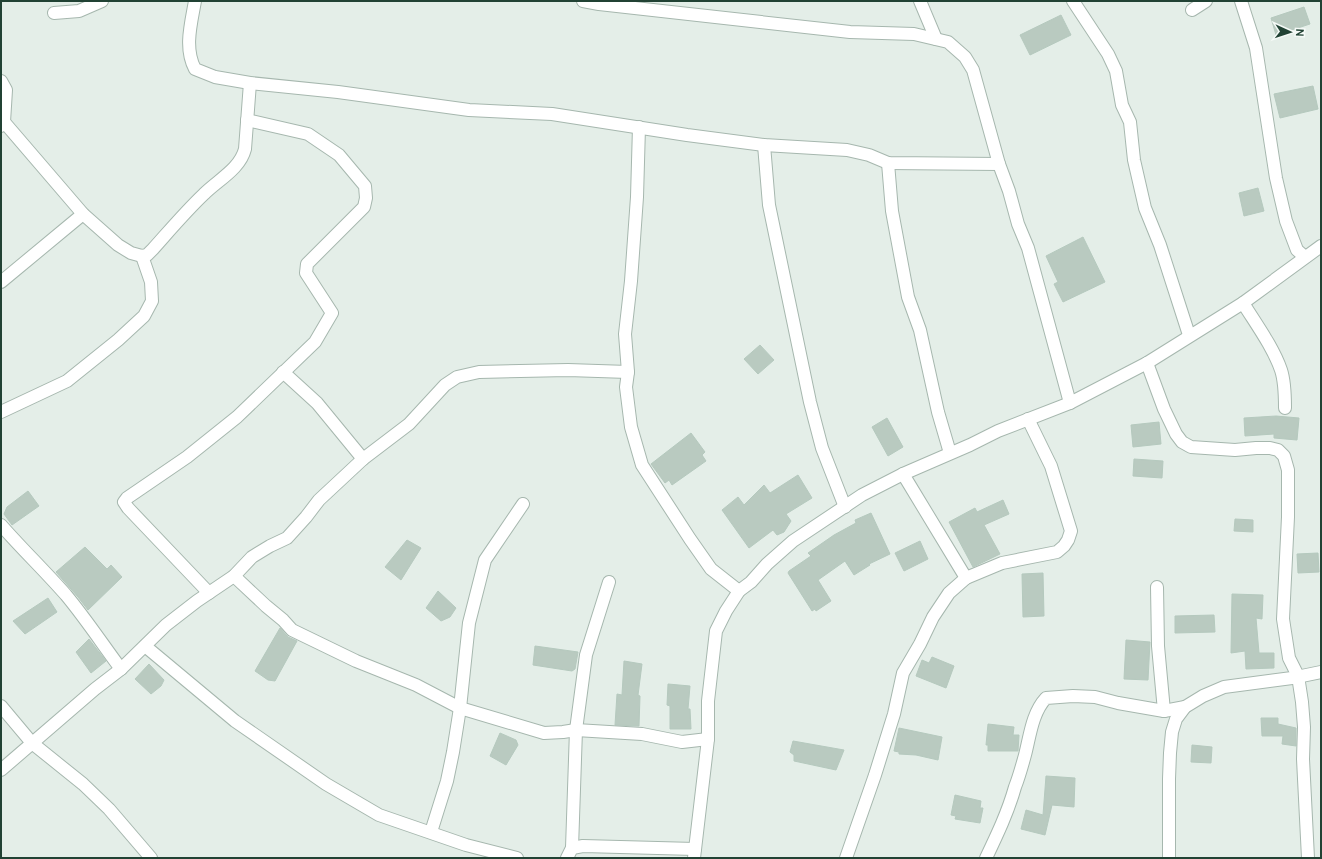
<svg xmlns="http://www.w3.org/2000/svg" width="1322" height="859" font-family="Cabin,sans-serif">
	<style>
		.building { fill: #b9cac0; stroke: #b5c9be }
		.lines { fill: none; stroke-linecap: round; stroke-linejoin: round }
		.street-casing { stroke: #a6b7ae; stroke-width: 14 }
		.street { stroke: #fff; stroke-width: 12 }
	</style>
	<rect width="100%" height="100%" fill="#e4eee8"/>
	<g class="building">
		<polygon points="1304,7 1310,24 1276,35 1271,18"/>
		<polygon points="1061,15 1071,35 1030,55 1020,35"/>
		<polygon points="1313,86 1318,109 1280,118 1274,94"/>
		<polygon points="1258,188 1264,211 1244,216 1239,193"/>
		<polygon points="1083,237 1105,282 1063,302 1054,284 1058,282 1046,256"/>
		<polygon points="760,345 774,360 758,374 744,359"/>
		<polygon points="1276,416 1299,418 1297,440 1274,438 1274,434 1245,436 1244,418"/>
		<polygon points="887,418 903,447 888,456 872,427"/>
		<polygon points="1159,422 1161,444 1133,447 1131,425"/>
		<polygon points="691,433 705,452 702,455 706,461 672,485 669,480 665,483 651,464"/>
		<polygon points="1134,459 1163,461 1162,478 1133,476"/>
		<polygon points="798,475 812,498 786,514 791,521 784,532 777,535 773,530 749,548 722,510 738,497 744,505 764,485 770,493"/>
		<polygon points="28,491 39,506 12,525 4,514 7,507"/>
		<polygon points="1003,500 1009,514 984,525 1000,554 973,567 949,522 975,508 977,512"/>
		<polygon points="871,513 890,554 869,564 870,565 854,575 845,561 818,580 831,601 816,611 815,609 812,611 788,573 789,571 811,556 808,553 834,535 856,523 855,520"/>
		<polygon points="1235,519 1253,520 1253,532 1234,531"/>
		<polygon points="407,540 421,548 401,580 385,567"/>
		<polygon points="920,541 928,559 904,571 895,553"/>
		<polygon points="85,547 107,569 111,565 122,577 88,610 78,597 56,572"/>
		<polygon points="1318,553 1319,572 1298,573 1297,554"/>
		<polygon points="1043,573 1044,616 1023,617 1022,574"/>
		<polygon points="438,591 456,608 450,617 441,621 426,608"/>
		<polygon points="1232,594 1263,595 1262,619 1256,618 1259,653 1274,653 1274,668 1246,669 1245,651 1231,653"/>
		<polygon points="48,598 57,612 25,634 13,621"/>
		<polygon points="1214,615 1215,632 1175,633 1175,616"/>
		<polygon points="280,628 288,637 297,641 275,681 268,680 255,671"/>
		<polygon points="89,639 106,661 91,673 76,652"/>
		<polygon points="1126,640 1150,642 1148,680 1124,679"/>
		<polygon points="535,646 578,652 575,669 572,671 533,665"/>
		<polygon points="932,657 954,666 946,688 916,676 922,660 929,663"/>
		<polygon points="624,661 642,664 638,695 640,696 639,726 615,725 617,694 622,695"/>
		<polygon points="149,664 164,680 161,686 151,694 135,679"/>
		<polygon points="668,684 690,686 688,709 690,709 691,729 670,729 670,706 667,705"/>
		<polygon points="1261,718 1278,718 1278,724 1296,728 1296,746 1282,744 1283,736 1262,736"/>
		<polygon points="988,724 1014,727 1013,735 1019,735 1018,751 988,751 988,745 986,745"/>
		<polygon points="899,728 942,737 938,760 916,755 899,754 899,752 894,751"/>
		<polygon points="500,733 516,740 518,745 506,765 490,756"/>
		<polygon points="793,741 844,750 836,770 794,761 794,755 790,752"/>
		<polygon points="1192,745 1212,747 1211,763 1191,762"/>
		<polygon points="1046,776 1075,778 1074,807 1052,805 1045,835 1021,829 1026,810 1043,815"/>
		<polygon points="955,795 981,801 980,808 983,808 980,823 955,819 956,816 951,815"/>
	</g>
	<g class="lines">
		<defs>
			<g id="street">
				<path d="M195 1C191 24 184 48 195 69L215 77 250 83 338 92 469 110 552 114 687 135 764 145 847 150 869 155 888 163 999 164"/>
				<polyline points="583,1 599,4 850,32 914,34 948,42 965,57 973,70 999,164 1009,191 1018,224 1028,248 1070,403"/>
				<polyline points="920,1 936,39"/>
				<polyline points="1073,1 1108,54 1116,71 1122,105 1130,122 1134,160 1145,208 1160,245 1189,335"/>
				<polyline points="1241,1 1256,48 1276,178 1286,221 1297,250 1305,257"/>
				<polyline points="1192,10 1206,1"/>
				<polyline points="54,13 79,11 102,1"/>
				<polyline points="1,81 6,90 4,122 1,126"/>
				<path d="M4 122 83 214 118 245 131 253 142 256 147 255 153 249C170 230 186 211 204 194 218 180 240 169 245 149L250 83"/>
				<polyline points="639,127 637,197 631,281 625,334 628,372 626,387 631,427 642,465 690,539 711,569 739,591"/>
				<polyline points="764,145 769,205 810,402 822,448 845,507"/>
				<polyline points="888,163 892,211 908,297 920,330 938,412 950,453"/>
				<polyline points="1,282 83,214"/>
				<path d="M1243 303C1256 324 1273 347 1281 370 1285 382 1285 396 1285 408"/>
				<polyline points="1147,363 1164,409 1176,434 1182,442 1191,447 1235,450 1256,448 1270,448 1278,450 1284,456 1288,470 1288,517 1283,619 1289,658 1298,676 1302,702 1304,727 1303,759 1308,858"/>
				<polyline points="283,372 317,403 363,459"/>
				<polyline points="1,412 67,381 118,340 144,316 152,301 151,282 142,256"/>
				<polyline points="903,474 966,578"/>
				<path d="M1 525C22 549 45 571 66 595 86 619 103 645 121 669"/>
				<polyline points="234,576 266,606 283,620 292,630 356,661 416,685 460,708 544,733 563,732 576,730 642,734 682,742 708,739"/>
				<polyline points="1157,587 1158,646 1164,711"/>
				<polyline points="209,593 128,508 124,502 127,498 187,457 237,417 315,342 332,313 306,273 307,264 364,207 366,198 365,186 339,155 308,134 247,120"/>
				<polyline points="145,646 235,721 326,784 379,815 466,845 517,858"/>
				<polyline points="1,706 32,743 83,784 109,809 151,858"/>
				<polyline points="1,770 95,689 121,669 166,625 197,601 234,576 252,557 270,546 287,538 306,517 319,500 363,459 409,424 445,385 457,377 479,372 568,370 628,372"/>
				<polyline points="431,832 447,781 453,752 460,708 469,623 485,560 523,504"/>
				<polyline points="572,848 576,730 586,655 609,582"/>
				<polyline points="567,858 572,848 583,846 695,849"/>
				<polyline points="694,858 708,739 708,701 716,631 726,611 739,591 751,582 767,564 793,541 862,495 903,474 970,445 998,431 1070,403 1147,363 1243,303 1321,246"/>
				<polyline points="846,858 875,775 894,714 903,673 920,644 933,617 949,593 966,578 1002,563 1057,552 1064,546 1068,540 1071,531 1051,466 1028,419"/>
				<path d="M986 858C997 835 1008 812 1015 787 1019 777 1022 766 1025 755 1030 736 1032 713 1046 698L1073 696 1095 697 1118 703 1164 711 1185 707"/>
				<polyline points="1169,858 1169,779 1170,753 1172,732 1176,719 1185,707 1203,696 1224,687 1292,678 1321,672"/>
			</g>
		</defs>
		<use href="#street" class="street-casing"/>
		<use href="#street" class="street"/>
	</g>
	<rect width="1322" height="859" fill="none" stroke="#214234" stroke-width="4"/>
	<g transform="translate(1290 32) rotate(93)" stroke="#f5faf7" stroke-width="3" paint-order="stroke">
	<path d="M0-3L7 15L0 10L-7 15Z" fill="#214234"/>
	<text y="-6" font-size="11" font-weight="bold" text-anchor="middle" fill="#214234">N</text>
	</g>
</svg>
